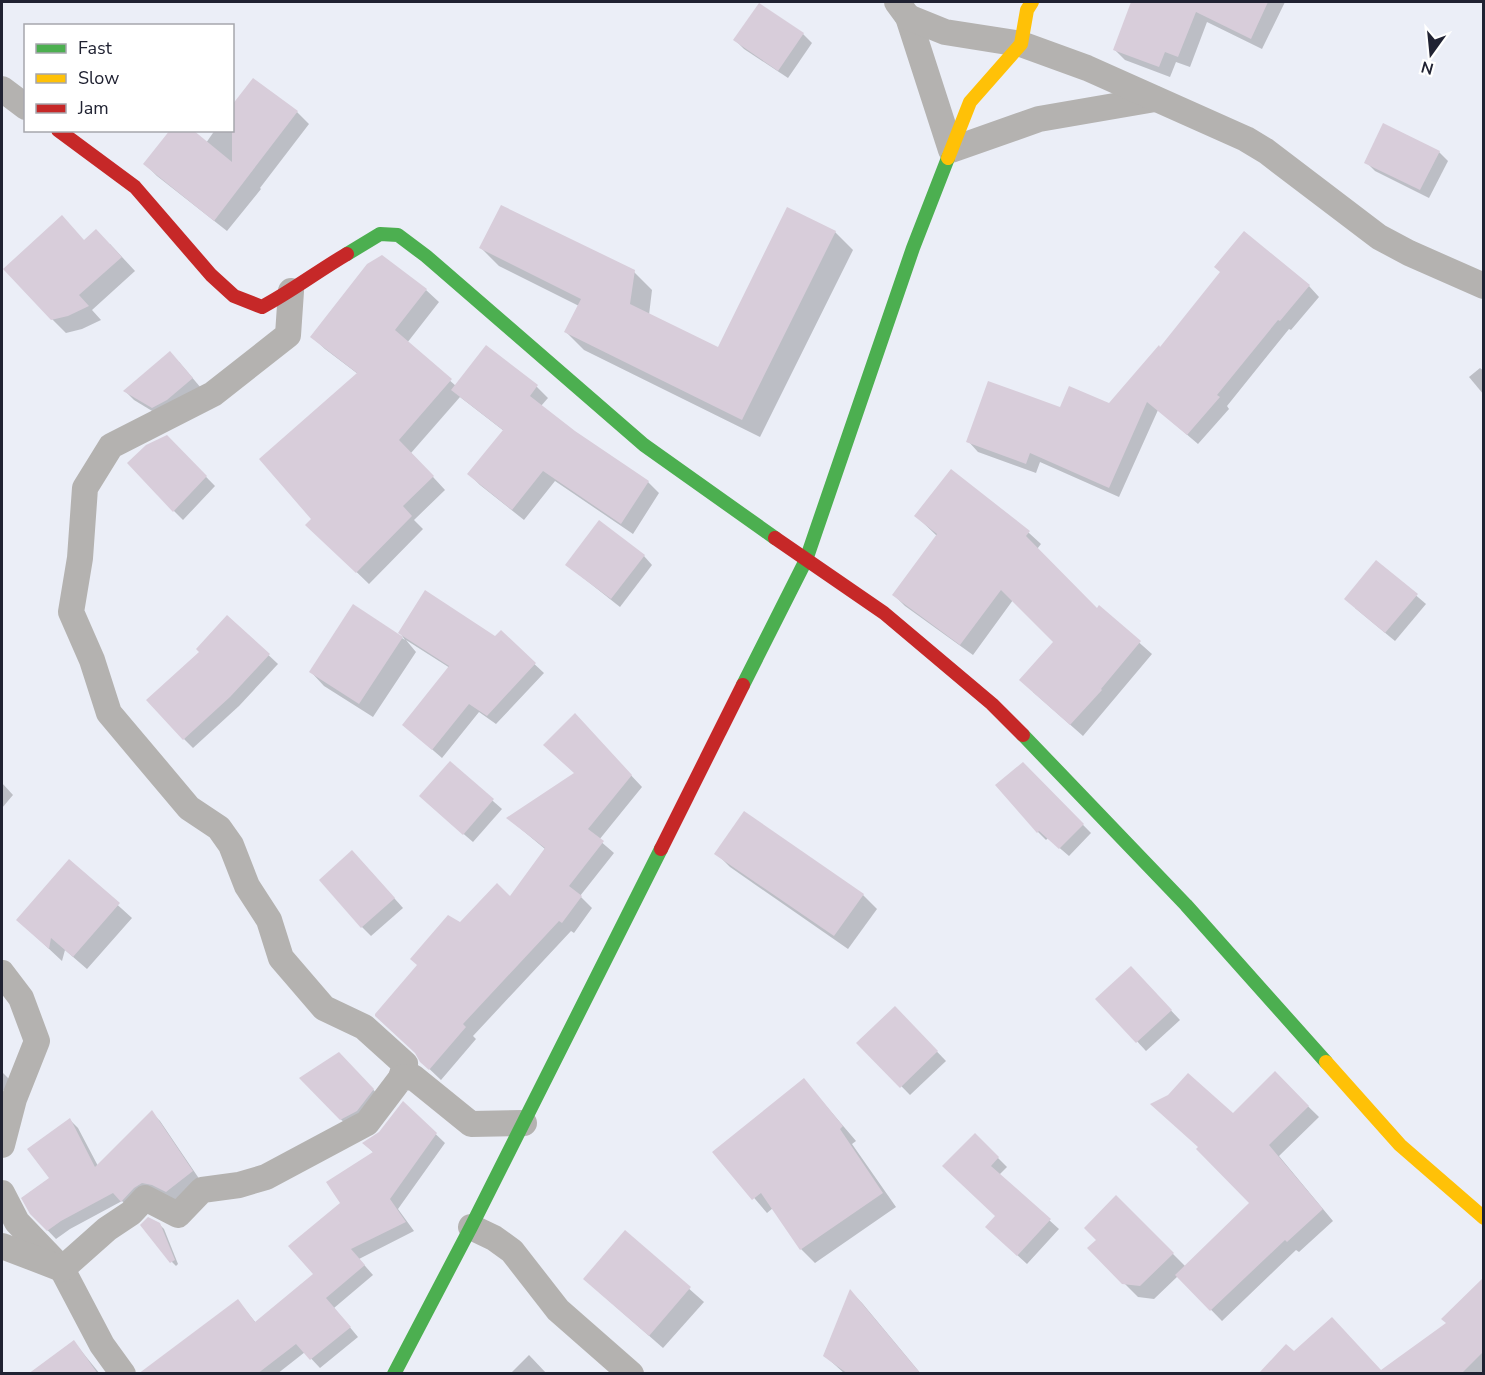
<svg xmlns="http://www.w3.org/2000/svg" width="1485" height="1375" font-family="'Nunito Sans',sans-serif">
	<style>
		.shadow { fill: #0003 }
		.building { fill: #d8cdda }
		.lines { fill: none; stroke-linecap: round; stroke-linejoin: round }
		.street { stroke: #b4b2b0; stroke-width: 26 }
		.fast { stroke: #4caf50; stroke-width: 14 }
		.slow { stroke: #ffc107; stroke-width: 14 }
		.jam { stroke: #c62828; stroke-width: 14 }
	</style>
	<rect width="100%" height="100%" fill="#ebeef7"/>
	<g class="shadow">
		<polygon points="1133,2 1285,2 1262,49 1207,22 1190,67 1176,62 1170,77 1125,60 1114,49"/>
		<polygon points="803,34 812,43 788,78 744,49 735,40"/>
		<polygon points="297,112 309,124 260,188 261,189 227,231 157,176 145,164 206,143 215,130 232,130"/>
		<polygon points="1439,152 1448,161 1429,198 1375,171 1366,162"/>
		<polygon points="835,232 853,250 760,437 584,350 566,332 579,306 499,266 481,248 634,272 652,290 649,315 719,349"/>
		<polygon points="85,241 110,244 135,271 92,310 101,320 82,329 66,333 52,319"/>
		<polygon points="1309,286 1319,297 1291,330 1289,329 1227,406 1229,409 1198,444 1158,410 1119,497 1040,462 1036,473 978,452 968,441 1061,409 1110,405 1160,349"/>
		<polygon points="426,290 439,302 407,343 456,386 486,347 537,387 548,398 541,406 574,433 648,482 659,493 633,534 555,481 524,520 480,485 469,474 504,431 460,397 411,453 445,490 414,520 423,529 369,584 320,537 313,519 358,374 325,349 312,337"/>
		<polygon points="179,362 201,388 162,417 134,400 125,391"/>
		<polygon points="1480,368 1484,371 1484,395 1469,377"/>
		<polygon points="166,436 215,486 183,520 174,511"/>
		<polygon points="951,471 1029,533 1041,544 1037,549 1097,610 1099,607 1152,654 1083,736 1033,692 1055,642 1013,600 973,655 905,606 894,595 937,536 916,516"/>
		<polygon points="644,556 652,565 620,607 567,565"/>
		<polygon points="1377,562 1426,604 1395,641 1355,608"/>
		<polygon points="353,606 405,640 400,633 496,638 501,633 544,673 496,724 479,712 442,758 404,725 450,668 406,640 416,652 373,717 324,686 311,672"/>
		<polygon points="228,617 278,664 239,706 193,748 184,739"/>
		<polygon points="585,726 642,787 599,840 614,853 580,896 592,908 574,933 571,931 473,1036 476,1039 441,1080 421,1061 460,924 510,898 545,849 509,819 576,773"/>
		<polygon points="450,763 502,809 473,842 430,805"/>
		<polygon points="1023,764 1091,833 1069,856 1048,838 1046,840 1038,832"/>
		<polygon points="2,783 13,795 2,808"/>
		<polygon points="716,853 863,895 877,909 848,949 730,867"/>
		<polygon points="69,861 132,918 87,969 65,950 62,961 18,920"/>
		<polygon points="361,861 403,908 371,936 362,927"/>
		<polygon points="1131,968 1180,1020 1146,1051 1098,999"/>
		<polygon points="895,1008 946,1061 910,1095 859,1043"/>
		<polygon points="348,1063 382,1099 350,1129 302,1078"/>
		<polygon points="2,1072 12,1082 2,1092"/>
		<polygon points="1275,1074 1319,1117 1279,1156 1333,1221 1299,1252 1296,1250 1222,1321 1178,1276 1154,1299 1138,1297 1089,1248 1098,1240 1116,1197 1186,1267 1252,1203 1233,1115"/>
		<polygon points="804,1080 856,1141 852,1144 896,1207 815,1263 801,1249 773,1208 767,1213 715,1152"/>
		<polygon points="403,1103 445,1143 398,1209 414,1231 359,1259 373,1275 334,1308 358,1337 320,1368 305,1352 277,1374 165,1374 238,1301 256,1323 315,1275 342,1203 374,1153 364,1143 380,1134"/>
		<polygon points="152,1113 160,1121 200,1180 175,1200 130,1209 122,1201 70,1229 56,1239 31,1213 51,1178 70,1120 78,1128 98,1166"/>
		<polygon points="975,1135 1007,1167 999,1175 1059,1229 1027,1264 996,1236 996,1217"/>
		<polygon points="159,1224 164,1229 178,1264 176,1266 172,1262"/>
		<polygon points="625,1232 704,1302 663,1348 599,1292"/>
		<polygon points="1484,1290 1484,1370 1480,1374 1260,1374 1294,1353 1381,1372 1448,1324"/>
		<polygon points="851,1292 862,1303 921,1374 845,1374 824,1355"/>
		<polygon points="74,1342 100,1374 30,1374"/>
		<polygon points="529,1355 547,1374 510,1374"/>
	</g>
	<g class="building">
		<polygon points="1131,2 1268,2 1251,39 1196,12 1178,57 1165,52 1159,67 1113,50"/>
		<polygon points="759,3 804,33 778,71 733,40"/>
		<polygon points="253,78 298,111 214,221 143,164 170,130 193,130 232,162 232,105"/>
		<polygon points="1383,123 1440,151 1420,190 1364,163"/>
		<polygon points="501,205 635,270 630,304 718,347 787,207 836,231 742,420 564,332 581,299 479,248"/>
		<polygon points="62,215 84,240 96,229 122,257 79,295 89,306 68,316 51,320 3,269"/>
		<polygon points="1244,231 1310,285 1280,321 1278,320 1217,395 1220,397 1187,435 1147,402 1109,488 1030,453 1026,464 966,442 988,381 1060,407 1069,386 1109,403 1159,345 1160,347 1220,272 1214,267"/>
		<polygon points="382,255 427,289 395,330 452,379 399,440 434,476 403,506 412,516 356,573 305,525 311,519 259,459 357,373 310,337 367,264"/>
		<polygon points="486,345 538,385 530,396 575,431 649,481 621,524 543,471 512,510 467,474 503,430 451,390"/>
		<polygon points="170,351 193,378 167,400 152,408 123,391"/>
		<polygon points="167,435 207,476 173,512 127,463 146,445"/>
		<polygon points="951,469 1030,531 1026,536 1097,608 1099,605 1141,641 1101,689 1102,690 1070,725 1019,680 1053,642 1001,590 960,645 892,595 937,534 914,516"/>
		<polygon points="599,520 645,555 611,599 565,565"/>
		<polygon points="1376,560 1418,594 1385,633 1344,599"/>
		<polygon points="425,590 495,636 501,630 536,663 487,716 469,704 432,750 402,725 449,666 398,633"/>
		<polygon points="353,604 403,637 359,704 309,672"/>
		<polygon points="227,615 270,654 230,697 183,740 146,700 199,652 196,649"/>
		<polygon points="575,713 632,775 588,829 604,841 569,886 582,896 562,923 559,921 463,1024 466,1027 429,1070 420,1062 415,1053 375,1016 375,1014 417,965 410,959 448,915 460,922 497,883 510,896 545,848 506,818 574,773 543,745"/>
		<polygon points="450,761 494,799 463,835 419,796"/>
		<polygon points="1023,762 1084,824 1059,849 1039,831 1037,833 995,785"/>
		<polygon points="744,811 864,894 834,936 714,854"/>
		<polygon points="352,850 395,898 361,928 319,880"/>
		<polygon points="69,859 120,903 73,957 51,938 49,949 16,920"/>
		<polygon points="1131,966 1172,1010 1136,1043 1095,999"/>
		<polygon points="895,1006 938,1051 900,1088 856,1043"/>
		<polygon points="339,1052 374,1089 357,1111 340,1120 299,1078"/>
		<polygon points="1275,1071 1309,1106 1269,1145 1323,1209 1287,1242 1285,1240 1210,1311 1175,1275 1249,1203 1196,1149 1198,1147 1150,1104 1168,1095 1188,1073 1233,1113"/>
		<polygon points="804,1078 843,1126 840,1129 883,1193 800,1250 761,1193 752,1200 712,1152"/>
		<polygon points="403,1101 437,1133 390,1199 406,1222 351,1249 365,1265 326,1298 351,1327 310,1360 296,1344 257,1374 138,1374 238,1299 255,1322 313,1274 288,1246 340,1203 326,1182 373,1152 362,1143 379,1132"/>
		<polygon points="152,1110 193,1171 166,1192 152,1185 142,1183 134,1188 121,1202 113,1193 61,1221 47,1231 30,1214 21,1198 49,1178 27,1149 70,1118 95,1167"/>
		<polygon points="975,1133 999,1157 991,1166 1051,1219 1017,1256 985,1227 995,1216 942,1166"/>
		<polygon points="1116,1195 1174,1253 1140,1286 1122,1284 1087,1248 1096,1240 1084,1228"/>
		<polygon points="148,1217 160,1223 175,1260 170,1263 140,1225"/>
		<polygon points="625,1230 691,1287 649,1336 583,1279"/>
		<polygon points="1484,1277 1484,1351 1461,1374 1258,1374 1286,1344 1294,1351 1332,1317 1381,1370 1446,1323 1441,1319"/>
		<polygon points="850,1289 921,1374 848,1374 823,1356"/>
		<polygon points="74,1340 98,1374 28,1374"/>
	</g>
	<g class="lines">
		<g class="street">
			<polyline points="897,2 908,17 951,150 1039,119 1155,99"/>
			<polyline points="908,17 945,32 1021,44 1087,68 1246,139 1266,151 1379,237 1409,253 1484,286"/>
			<polyline points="2,89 26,107"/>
			<polyline points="291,291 288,335 213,394 111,446 85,488 80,558 71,612 92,660 109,713 189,808 219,828 231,845 247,886 269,920 281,958 324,1008 364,1027 405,1064 401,1078"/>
			<polyline points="2,973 21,998 37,1041 14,1099 2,1145"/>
			<polyline points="2,1193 17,1222 62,1269 102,1345 123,1374"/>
			<polyline points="471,1227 494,1238 512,1251 558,1310 631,1374"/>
			<polyline points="2,1246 62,1269 107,1229 131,1213 145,1198 178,1215 202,1190 239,1185 266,1177 367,1123 401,1078 413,1077 471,1124 524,1123"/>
		</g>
		<g class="fast">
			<polyline points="347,254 380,234 398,235 426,256 644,445 775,538"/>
			<polyline points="743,685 806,560 913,248 948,158"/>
			<polyline points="1023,735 1186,905 1326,1062"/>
			<polyline points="394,1374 471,1227 661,849"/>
		</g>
		<g class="slow">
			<polyline points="948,158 970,102 1021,44 1027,10 1032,2"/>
			<polyline points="1326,1062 1400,1145 1484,1218"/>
		</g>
		<g class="jam">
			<path d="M58 130 135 187 211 275 234 296 262 307C292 291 318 271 347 254"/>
			<polyline points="775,538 884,613 992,704 1023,735"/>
			<polyline points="661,849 743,685"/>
		</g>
	</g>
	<rect width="1485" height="1375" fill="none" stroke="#202232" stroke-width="6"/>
	<rect x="24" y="24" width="210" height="108" fill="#ffffff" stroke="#a6a7ad" stroke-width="1.5"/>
	<rect x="36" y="44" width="30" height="9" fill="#4caf50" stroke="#a6a7ad" stroke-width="1.5"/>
	<text x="78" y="54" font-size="18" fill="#202232">Fast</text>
	<rect x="36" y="74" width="30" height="9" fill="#ffc107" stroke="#a6a7ad" stroke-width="1.5"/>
	<text x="78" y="84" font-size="18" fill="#202232">Slow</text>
	<rect x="36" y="104" width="30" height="9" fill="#c62828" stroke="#a6a7ad" stroke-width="1.5"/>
	<text x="78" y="114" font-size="18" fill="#202232">Jam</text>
	<g transform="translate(1431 54) rotate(195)" stroke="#ffffff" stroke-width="4.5" paint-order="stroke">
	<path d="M0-4.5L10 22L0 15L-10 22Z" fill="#202232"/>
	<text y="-9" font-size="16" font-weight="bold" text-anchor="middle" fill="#202232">N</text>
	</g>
</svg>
